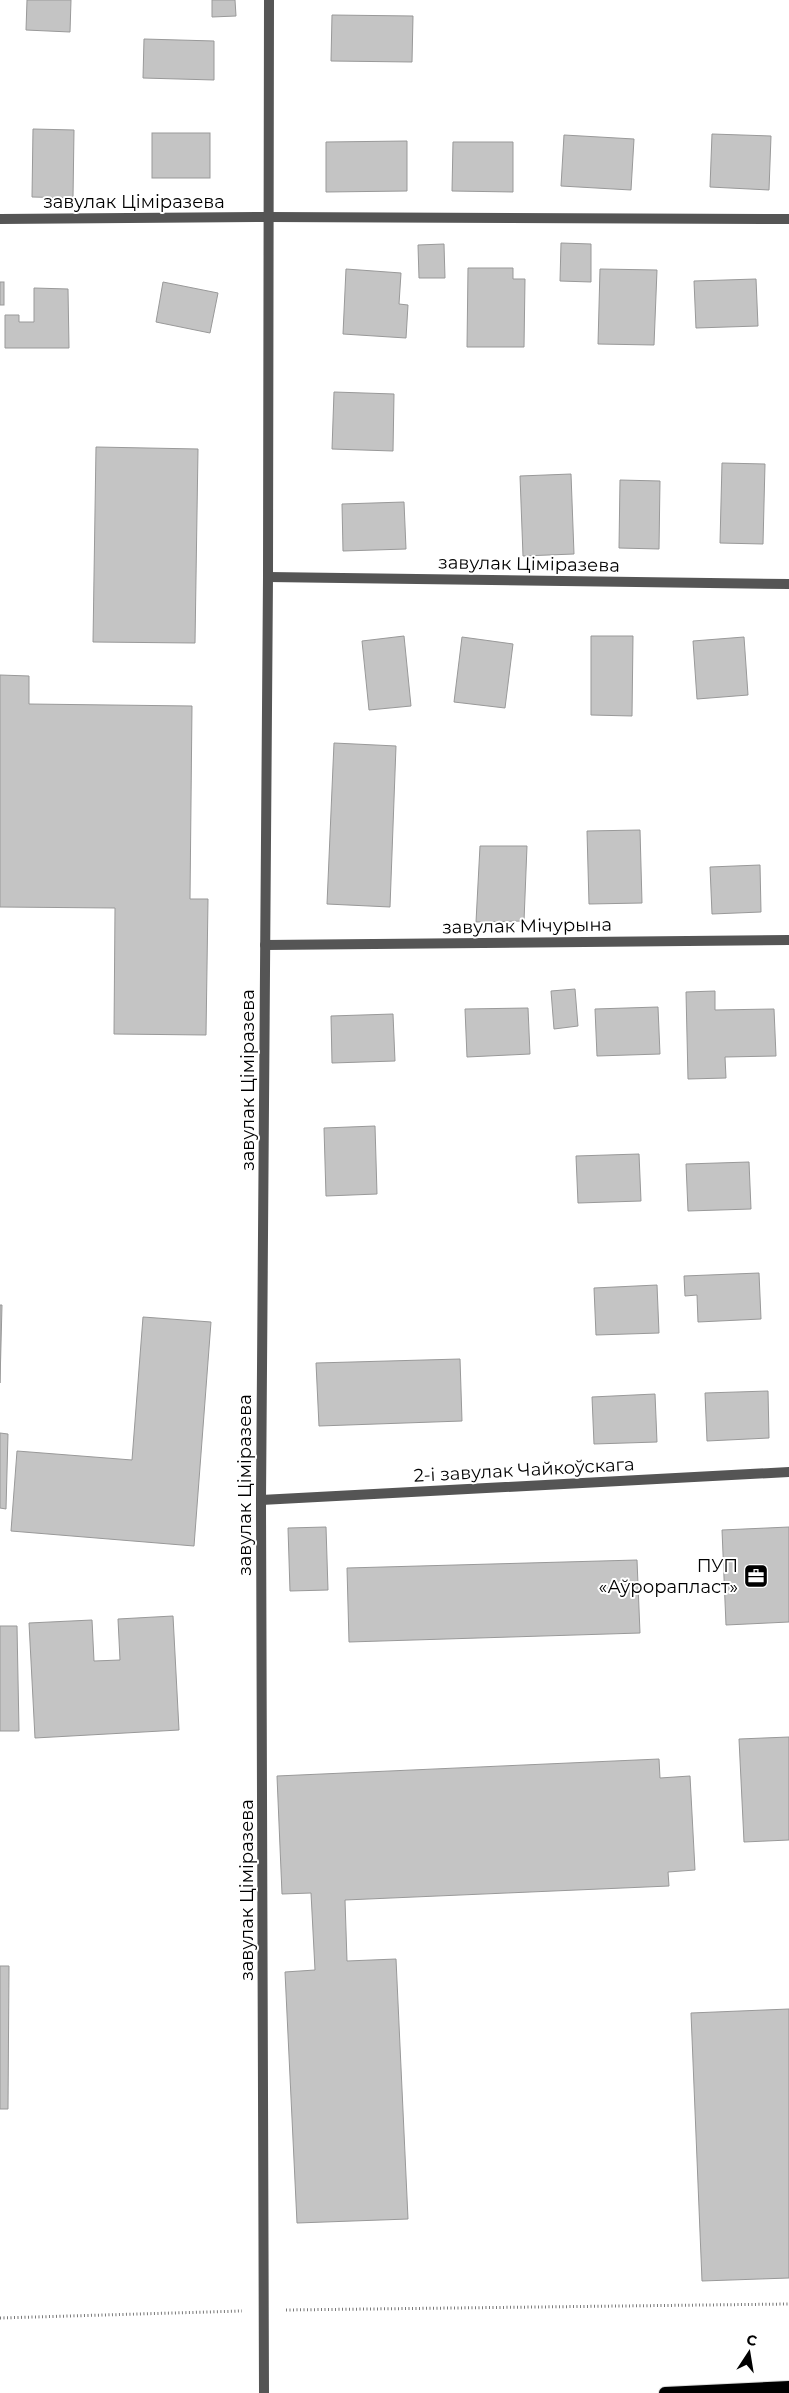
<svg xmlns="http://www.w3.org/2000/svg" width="789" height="2393" font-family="Montserrat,sans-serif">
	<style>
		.building { fill: #c4c4c4; stroke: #999 }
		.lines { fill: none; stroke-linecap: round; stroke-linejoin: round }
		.primary-casing { stroke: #dbdbdb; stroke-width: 14 }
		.path { stroke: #777; stroke-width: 3; stroke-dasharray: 1 2.5; stroke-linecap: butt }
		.minor { stroke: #555; stroke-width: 10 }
		.primary { stroke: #000; stroke-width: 12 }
		.labels { text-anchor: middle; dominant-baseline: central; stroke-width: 4; stroke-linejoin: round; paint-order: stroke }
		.street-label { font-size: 18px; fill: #000; stroke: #fff }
		.poi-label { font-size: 18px; fill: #000; stroke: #fff; text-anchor: end }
	</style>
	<rect width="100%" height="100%" fill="#fff"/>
	<g class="building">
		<polygon points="27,0 71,0 70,32 26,30"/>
		<polygon points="212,0 235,0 236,16 212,17"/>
		<polygon points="332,15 413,16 412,62 331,61"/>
		<polygon points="144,39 214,41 214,80 143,78"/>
		<polygon points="33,129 74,130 73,198 32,197"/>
		<rect x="152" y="133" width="58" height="45"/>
		<polygon points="712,134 771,136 769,190 710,187"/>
		<polygon points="564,135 634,139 631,190 561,186"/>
		<polygon points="407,141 407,191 326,192 326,142"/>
		<polygon points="453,142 513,142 513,192 452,191"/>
		<polygon points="561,243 591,244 591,282 560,281"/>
		<polygon points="444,244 445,278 419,278 418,245"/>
		<polygon points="468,268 513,268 513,279 525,279 524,347 467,347"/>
		<polygon points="346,269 401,273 399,304 408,305 406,338 343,334"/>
		<polygon points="600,269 657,270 654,345 598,344"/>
		<polygon points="756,279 758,326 696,328 694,281"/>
		<rect x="0" y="282" width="4" height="23"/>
		<polygon points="163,282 218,293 210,333 156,322"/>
		<polygon points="34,288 68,289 69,348 5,348 5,315 19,315 19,322 34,322"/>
		<polygon points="334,392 394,394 393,451 332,449"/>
		<polygon points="96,447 198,449 195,643 93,642"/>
		<polygon points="722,463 765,464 763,544 720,543"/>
		<polygon points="571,474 574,554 523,556 520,476"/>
		<polygon points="620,480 660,481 659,549 619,548"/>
		<polygon points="404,502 406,549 343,551 342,504"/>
		<polygon points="404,636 411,706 369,710 362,641"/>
		<polygon points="591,636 633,636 632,716 591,715"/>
		<polygon points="462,637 513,644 505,708 454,702"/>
		<polygon points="744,637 748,695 697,699 693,641"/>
		<polygon points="0,675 29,676 29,704 192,706 190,899 208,899 206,1035 114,1034 115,908 0,907"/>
		<polygon points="334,743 396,746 390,907 327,904"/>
		<polygon points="640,830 642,903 589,904 587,831"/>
		<polygon points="480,846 527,846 524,921 476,922"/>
		<polygon points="760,865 761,912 712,914 710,867"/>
		<polygon points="575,989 578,1026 554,1029 551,991"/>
		<polygon points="715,991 715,1010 774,1009 776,1056 725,1057 726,1078 688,1079 686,992"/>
		<polygon points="658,1007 660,1054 597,1056 595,1009"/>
		<polygon points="528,1008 530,1054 467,1057 465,1009"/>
		<polygon points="393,1014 395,1061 332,1063 331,1016"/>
		<polygon points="375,1126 377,1194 326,1196 324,1128"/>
		<polygon points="639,1154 641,1201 578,1203 576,1156"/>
		<polygon points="749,1162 751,1209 688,1211 686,1164"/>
		<polygon points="759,1273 761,1319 698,1322 697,1295 685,1296 684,1276"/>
		<polygon points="657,1285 659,1333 596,1335 594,1288"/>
		<polygon points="0,1305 2,1305 0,1383"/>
		<polygon points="143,1317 211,1322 194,1546 11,1531 17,1451 132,1460"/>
		<polygon points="460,1359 462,1421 319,1426 316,1363"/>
		<polygon points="768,1391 769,1438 707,1441 705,1393"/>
		<polygon points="655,1394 657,1442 594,1444 592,1397"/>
		<polygon points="0,1433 8,1434 6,1509 0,1508"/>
		<polygon points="326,1527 328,1590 290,1591 288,1528"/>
		<polygon points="789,1527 789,1622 726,1625 722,1530"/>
		<polygon points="637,1560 640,1633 349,1642 347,1568"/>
		<polygon points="173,1616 179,1730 35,1738 29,1623 92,1620 94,1661 120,1660 118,1619"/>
		<polygon points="0,1626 17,1626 19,1731 0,1731"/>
		<polygon points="789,1737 789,1840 744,1842 739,1739"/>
		<polygon points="659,1759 660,1778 690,1776 695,1870 668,1872 669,1886 345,1900 347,1961 396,1959 408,2219 297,2223 285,1972 315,1970 311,1893 282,1894 277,1776"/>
		<polygon points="0,1966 9,1966 8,2109 0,2109"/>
		<polygon points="789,2009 789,2278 702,2281 691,2013"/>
	</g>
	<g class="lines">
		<defs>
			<polyline id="primary" points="665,2393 789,2387"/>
		</defs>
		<use href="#primary" class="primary-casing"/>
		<g class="path">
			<polyline points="286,2310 789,2304"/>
			<polyline points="0,2318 242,2311"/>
		</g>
		<g class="minor">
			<polyline points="0,219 268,217 789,219"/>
			<polyline points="268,577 789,584"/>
			<polyline points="265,945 789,940"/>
			<polyline points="261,1500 789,1472"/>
			<polyline points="264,2393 261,1500 268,577 269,0"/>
		</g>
		<use href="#primary" class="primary"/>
	</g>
	<defs>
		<symbol id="office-square" viewBox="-11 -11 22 22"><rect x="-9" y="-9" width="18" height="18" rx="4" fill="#000" stroke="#fff"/><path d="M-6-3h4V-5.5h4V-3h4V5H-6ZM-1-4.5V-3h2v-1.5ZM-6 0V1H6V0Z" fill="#fff"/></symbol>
	</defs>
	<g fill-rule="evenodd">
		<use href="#office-square" x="742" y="1562" width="28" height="28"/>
	</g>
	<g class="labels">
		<g class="street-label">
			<text x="134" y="202">завулак Ціміразева</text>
			<text transform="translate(529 564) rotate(1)">завулак Ціміразева</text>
			<text transform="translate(527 926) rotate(-1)">завулак Мічурына</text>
			<text transform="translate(248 1080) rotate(-90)">завулак Ціміразева</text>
			<text transform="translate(524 1470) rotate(-3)">2-і завулак Чайкоўскага</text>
			<text transform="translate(245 1485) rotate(-90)">завулак Ціміразева</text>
			<text transform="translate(247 1890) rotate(-90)">завулак Ціміразева</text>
		</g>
		<g class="poi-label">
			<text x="738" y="1566">ПУП<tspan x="738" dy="21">«Аўрорапласт»</tspan></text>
		</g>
	</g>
	<g transform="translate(749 2353) rotate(12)" stroke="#ffffff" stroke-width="4" paint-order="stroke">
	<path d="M0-4L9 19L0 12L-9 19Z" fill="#000000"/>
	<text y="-8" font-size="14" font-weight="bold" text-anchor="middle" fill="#000000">С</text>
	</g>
</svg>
